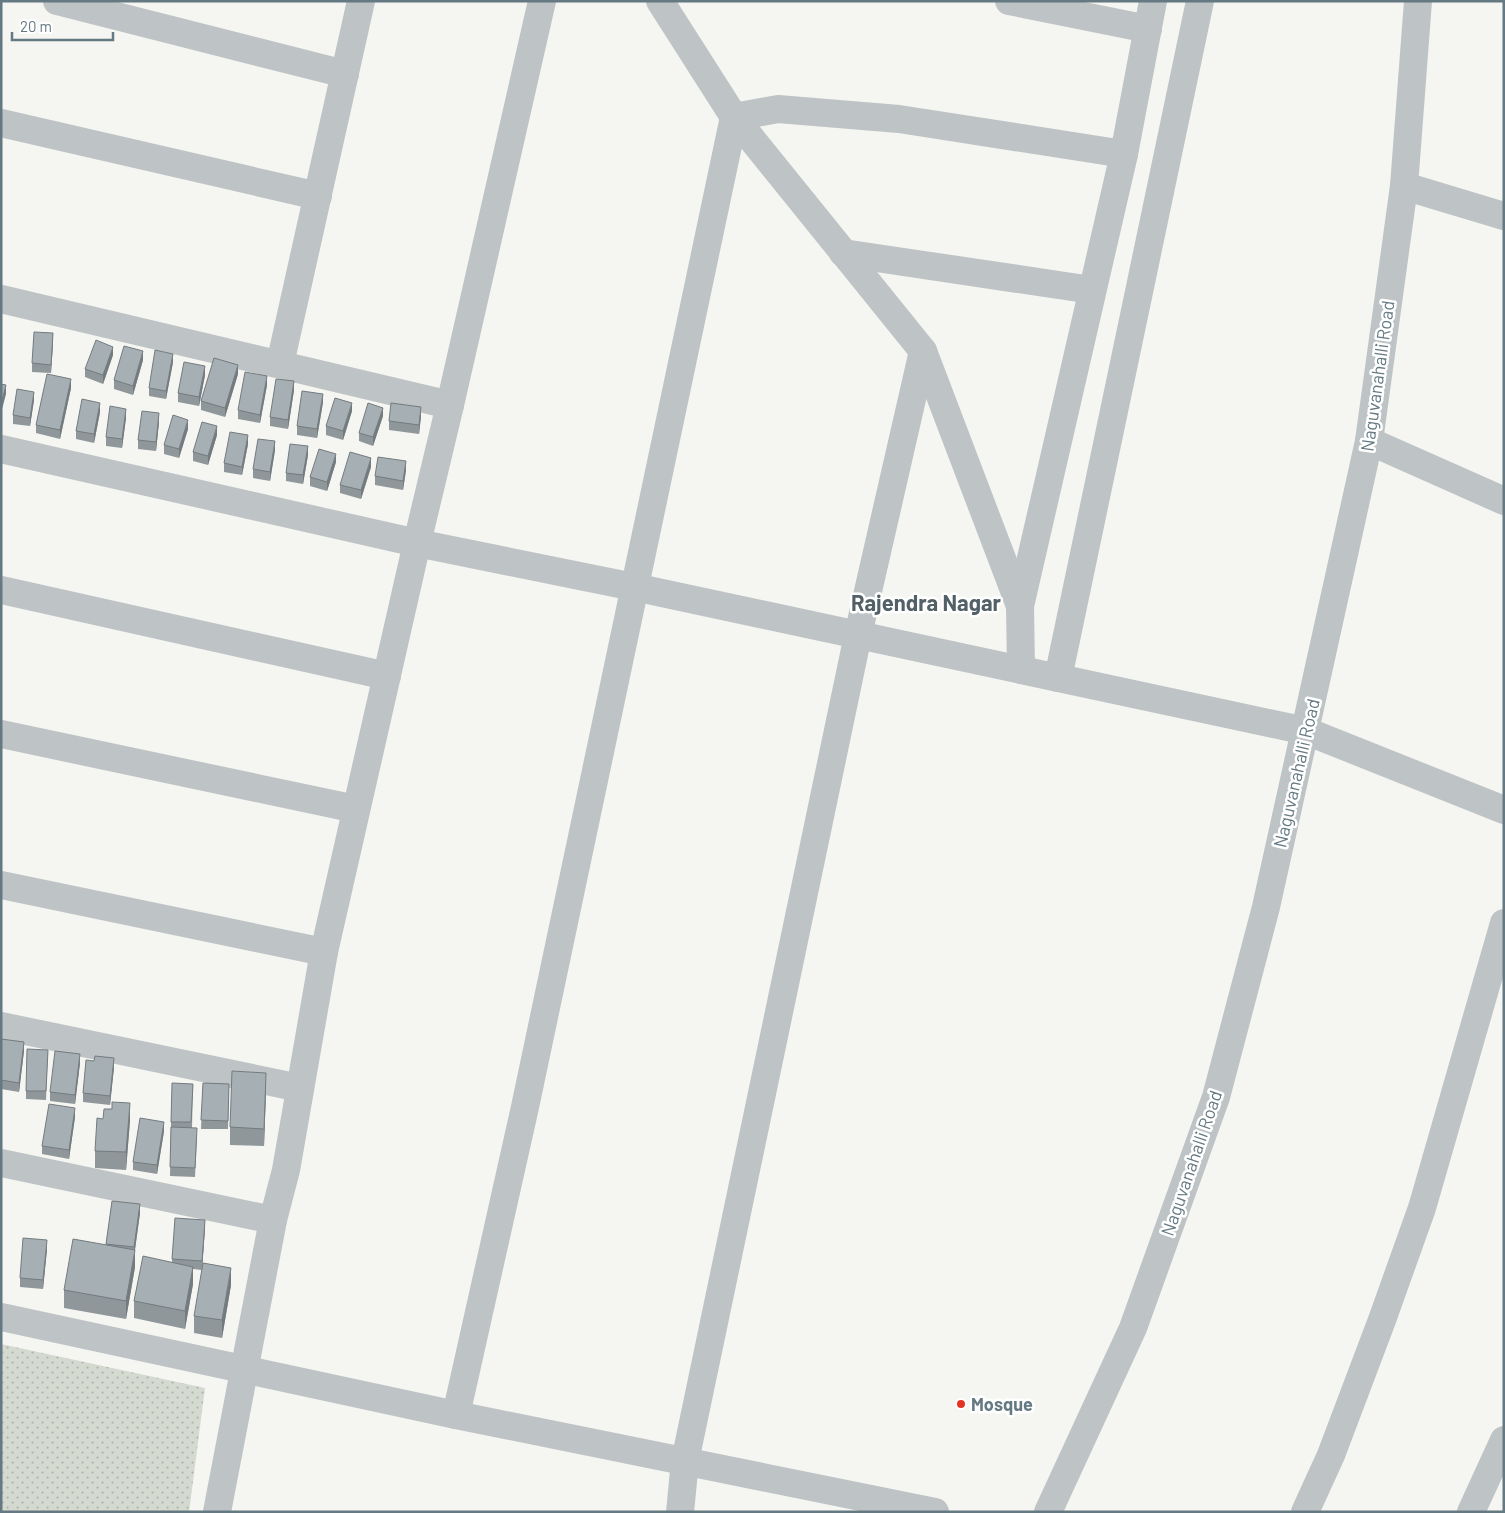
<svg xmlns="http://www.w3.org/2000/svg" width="1505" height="1513" font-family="Barlow,sans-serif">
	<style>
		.grass { fill: url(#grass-dots) }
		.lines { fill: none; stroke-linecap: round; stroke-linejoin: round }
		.minor { stroke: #bec3c5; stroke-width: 28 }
		.wall { fill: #8f979b }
		.shaded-wall { fill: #747b7e }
		.building { fill: #a6b0b4; stroke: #747b7e }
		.poi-dot { fill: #e43322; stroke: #fff; stroke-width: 2 }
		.labels { text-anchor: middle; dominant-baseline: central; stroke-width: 5; stroke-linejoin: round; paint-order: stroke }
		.street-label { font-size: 18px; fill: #647982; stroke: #fff }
		.poi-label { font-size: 18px; font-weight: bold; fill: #647982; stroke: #fff; text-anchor: start }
		.district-label { font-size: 22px; font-weight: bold; fill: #526167; stroke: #fff }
	</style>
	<defs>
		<pattern id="grass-dots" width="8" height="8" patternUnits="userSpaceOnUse" patternTransform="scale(1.25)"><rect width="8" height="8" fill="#d5dad0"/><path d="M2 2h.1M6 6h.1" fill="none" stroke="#b0b6ae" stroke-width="1.8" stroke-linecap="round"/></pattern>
	</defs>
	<rect width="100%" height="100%" fill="#f5f5f1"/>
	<polygon class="grass" points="1,1344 205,1388 189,1512 1,1511"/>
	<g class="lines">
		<g class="minor">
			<polyline points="57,1 345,74"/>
			<polyline points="660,1 734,117 923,351 1020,606"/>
			<polyline points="1009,1 1148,29"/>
			<polyline points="1,123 318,196"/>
			<polyline points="1404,186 1504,216"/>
			<polyline points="843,253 1092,290"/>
			<polyline points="1,299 450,405"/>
			<polyline points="280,364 361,1"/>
			<polyline points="1369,441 1504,501"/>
			<polyline points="1,449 417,543 634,587 1306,731 1504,810"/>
			<polyline points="1,590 387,676"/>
			<polyline points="1021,670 1020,606 1124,154 1153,1"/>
			<polyline points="1058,678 1200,1"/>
			<polyline points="1,734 356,809"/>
			<polyline points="1,885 324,952"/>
			<polyline points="1,1026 300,1088"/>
			<polyline points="1,1163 273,1220"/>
			<polyline points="1,1317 456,1415 935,1512"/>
			<polyline points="456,1415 525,1107 734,117 778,109 899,119 1124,154"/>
			<polyline points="217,1512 273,1220 286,1170 324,952 417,543 450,405 542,1"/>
			<polyline points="680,1512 685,1461 858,635 923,351"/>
			<polyline points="1048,1512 1133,1328 1216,1097 1266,907 1369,441 1404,186 1418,1"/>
			<polyline points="1305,1512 1331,1455 1382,1320 1422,1208 1504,923"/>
			<polyline points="1471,1512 1504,1440"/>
		</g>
	</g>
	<g class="wall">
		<polygon points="53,342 51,373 32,372 32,363"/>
		<polygon points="113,355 103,384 85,377 85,369"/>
		<polygon points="143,360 133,395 114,389 114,380"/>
		<polygon points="173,362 166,399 149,396 149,388"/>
		<polygon points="238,374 225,417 201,410 201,401"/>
		<polygon points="205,375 199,406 178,402 178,393"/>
		<polygon points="267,385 260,423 238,419 238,410"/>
		<polygon points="71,388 60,439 36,433 36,425"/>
		<polygon points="294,390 288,429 270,426 270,417"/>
		<polygon points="34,400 30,426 13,424 13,415"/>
		<polygon points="323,402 317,438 297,435 297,426"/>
		<polygon points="352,411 343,440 326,435 326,426"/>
		<polygon points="100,412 94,443 76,439 76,431"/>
		<polygon points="383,416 373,446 359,441 359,433"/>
		<polygon points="421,416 419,434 389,430 389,421"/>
		<polygon points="126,418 122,448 106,446 106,437"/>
		<polygon points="159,422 156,451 138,449 138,440"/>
		<polygon points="188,429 179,458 164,454 164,445"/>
		<polygon points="217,435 208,465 193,461 193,452"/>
		<polygon points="248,444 242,475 224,472 224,463"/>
		<polygon points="275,450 270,481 253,478 253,469"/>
		<polygon points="308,455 303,484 286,481 286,473"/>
		<polygon points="336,462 327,491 310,486 310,477"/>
		<polygon points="371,467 361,499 340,493 340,485"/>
		<polygon points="406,470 403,490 375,485 375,476"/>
		<polygon points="1,1039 24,1051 19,1092 1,1089"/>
		<polygon points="48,1050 46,1100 26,1099 26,1091"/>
		<polygon points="80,1063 75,1104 50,1101 50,1092"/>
		<polygon points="114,1067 110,1105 83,1102 83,1093"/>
		<polygon points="203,1083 229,1084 228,1129 201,1129"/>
		<polygon points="193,1084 192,1128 197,1137 195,1177 170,1176 171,1122"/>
		<polygon points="266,1090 264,1146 230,1145 230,1127"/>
		<polygon points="75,1117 69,1159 42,1154 42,1146"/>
		<polygon points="103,1119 130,1120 126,1170 95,1168 95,1151"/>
		<polygon points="164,1131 157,1174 133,1170 133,1162"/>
		<polygon points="112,1201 140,1213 135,1250 135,1267 126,1319 64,1308 64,1290 106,1245"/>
		<polygon points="175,1218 205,1228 202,1270 193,1269 193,1284 185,1329 134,1318 134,1301 172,1262"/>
		<polygon points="47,1249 43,1289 20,1287 20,1278"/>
		<polygon points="231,1285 222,1338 194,1333 194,1316"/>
	</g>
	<g class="shaded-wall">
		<polygon points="53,333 53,342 51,373 51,365"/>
		<polygon points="113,347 113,355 103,384 103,375"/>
		<polygon points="143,351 143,360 133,395 133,386"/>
		<polygon points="173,354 173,362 166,399 166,391"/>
		<polygon points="238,365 238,374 225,417 225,408"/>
		<polygon points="205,366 205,375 199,406 199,397"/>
		<polygon points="267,376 267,385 260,423 260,415"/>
		<polygon points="71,379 71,388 60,439 60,430"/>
		<polygon points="294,381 294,390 288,429 288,420"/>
		<polygon points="6,385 6,394 1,413 1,404"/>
		<polygon points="34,392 34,400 30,426 30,418"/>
		<polygon points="323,394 323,402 317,438 317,429"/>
		<polygon points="100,403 100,412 94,443 94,434"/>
		<polygon points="352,403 352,411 343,440 343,431"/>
		<polygon points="421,407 421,416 419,434 419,425"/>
		<polygon points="383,408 383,416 373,446 373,437"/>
		<polygon points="126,409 126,418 122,448 122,439"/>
		<polygon points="159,413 159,422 156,451 156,442"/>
		<polygon points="188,420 188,429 179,458 179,449"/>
		<polygon points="217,426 217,435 208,465 208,456"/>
		<polygon points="248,435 248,444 242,475 242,467"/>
		<polygon points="275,441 275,450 270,481 270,472"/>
		<polygon points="308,446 308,455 303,484 303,475"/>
		<polygon points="336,454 336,462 327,491 327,482"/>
		<polygon points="371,458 371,467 361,499 361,490"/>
		<polygon points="406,461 406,470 403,490 403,481"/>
		<polygon points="24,1042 24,1051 19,1092 19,1083"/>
		<polygon points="80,1054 80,1063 75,1104 75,1095"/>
		<polygon points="114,1058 114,1067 110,1105 110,1096"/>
		<polygon points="266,1073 266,1090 264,1146 264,1129"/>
		<polygon points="130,1103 130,1120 126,1170 126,1152"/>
		<polygon points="75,1108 75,1117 69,1159 69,1150"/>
		<polygon points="164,1122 164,1131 157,1174 157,1165"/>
		<polygon points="140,1204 140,1213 134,1256 134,1247"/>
		<polygon points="205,1220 205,1228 202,1270 202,1261"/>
		<polygon points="47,1240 47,1249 43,1289 43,1280"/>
		<polygon points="135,1250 135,1267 126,1319 126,1301"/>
		<polygon points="193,1267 193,1284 185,1329 185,1311"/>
		<polygon points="231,1268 231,1285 222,1338 222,1320"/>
	</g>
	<g class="building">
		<polygon points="34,332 53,333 51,365 32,363"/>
		<polygon points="96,340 113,347 103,375 85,369"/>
		<polygon points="124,346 143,351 133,386 114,380"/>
		<polygon points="155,350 173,354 166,391 149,388"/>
		<polygon points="214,358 238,365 225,408 201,401"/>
		<polygon points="184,362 205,366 199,397 178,393"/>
		<polygon points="245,372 267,376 260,415 238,410"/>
		<polygon points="47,374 71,379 60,430 36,425"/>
		<polygon points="276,379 294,381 288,420 270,417"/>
		<polygon points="1,384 6,385 1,404"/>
		<polygon points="17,389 34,392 30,418 13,415"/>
		<polygon points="302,391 323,394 317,429 297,426"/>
		<polygon points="335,398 352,403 343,431 326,426"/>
		<polygon points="82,399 100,403 94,434 76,431"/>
		<polygon points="368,403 383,408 373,437 359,433"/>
		<polygon points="391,403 421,407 419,425 389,421"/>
		<polygon points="110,406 126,409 122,439 106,437"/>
		<polygon points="142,411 159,413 156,442 138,440"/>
		<polygon points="173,415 188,420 179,449 164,445"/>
		<polygon points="202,422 217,426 208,456 193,452"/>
		<polygon points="230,432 248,435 242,467 224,463"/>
		<polygon points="258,439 275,441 270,472 253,469"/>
		<polygon points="290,444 308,446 303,475 286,473"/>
		<polygon points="319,449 336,454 327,482 310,477"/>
		<polygon points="350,452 371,458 361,490 340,485"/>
		<polygon points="378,457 406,461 403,481 375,476"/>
		<polygon points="1,1039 24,1042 19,1083 1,1080"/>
		<polygon points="27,1049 48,1050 46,1091 26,1091"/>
		<polygon points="55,1051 80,1054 75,1095 50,1092"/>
		<polygon points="95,1056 114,1058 110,1096 83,1093 86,1060 94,1061"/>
		<polygon points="232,1071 266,1073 264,1129 230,1127"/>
		<polygon points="172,1083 193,1084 191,1122 171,1122"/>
		<polygon points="203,1083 229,1084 228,1121 201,1120"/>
		<polygon points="112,1102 130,1103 126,1152 95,1151 97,1118 103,1119 104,1109 112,1109"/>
		<polygon points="49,1104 75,1108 69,1150 42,1146"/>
		<polygon points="140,1118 164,1122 157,1165 133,1162"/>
		<polygon points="171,1127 197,1128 195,1168 170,1167"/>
		<polygon points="112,1201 140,1204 134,1247 106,1244"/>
		<polygon points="175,1218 205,1220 202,1261 172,1259"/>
		<polygon points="23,1238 47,1240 43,1280 20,1278"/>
		<polygon points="73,1239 135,1250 126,1301 64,1290"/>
		<polygon points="143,1256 193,1267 185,1311 134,1301"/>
		<polygon points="203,1263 231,1268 222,1320 194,1316"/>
	</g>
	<circle class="poi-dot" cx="961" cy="1404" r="5"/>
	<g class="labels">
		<g class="street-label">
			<text transform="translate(1377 376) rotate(-82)">Naguvanahalli Road</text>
			<text transform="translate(1296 773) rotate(-77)">Naguvanahalli Road</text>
			<text transform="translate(1191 1163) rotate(-71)">Naguvanahalli Road</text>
		</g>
		<g class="poi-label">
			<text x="971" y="1404">Mosque</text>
		</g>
		<g class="district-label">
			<text x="926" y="602">Rajendra Nagar</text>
		</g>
	</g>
	<rect width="1505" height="1513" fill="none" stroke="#647982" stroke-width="5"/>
	<path d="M12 32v8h101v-8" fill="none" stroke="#647982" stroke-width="2.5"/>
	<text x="20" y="32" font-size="15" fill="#647982" stroke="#ffffff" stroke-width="4" paint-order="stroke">20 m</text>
</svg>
